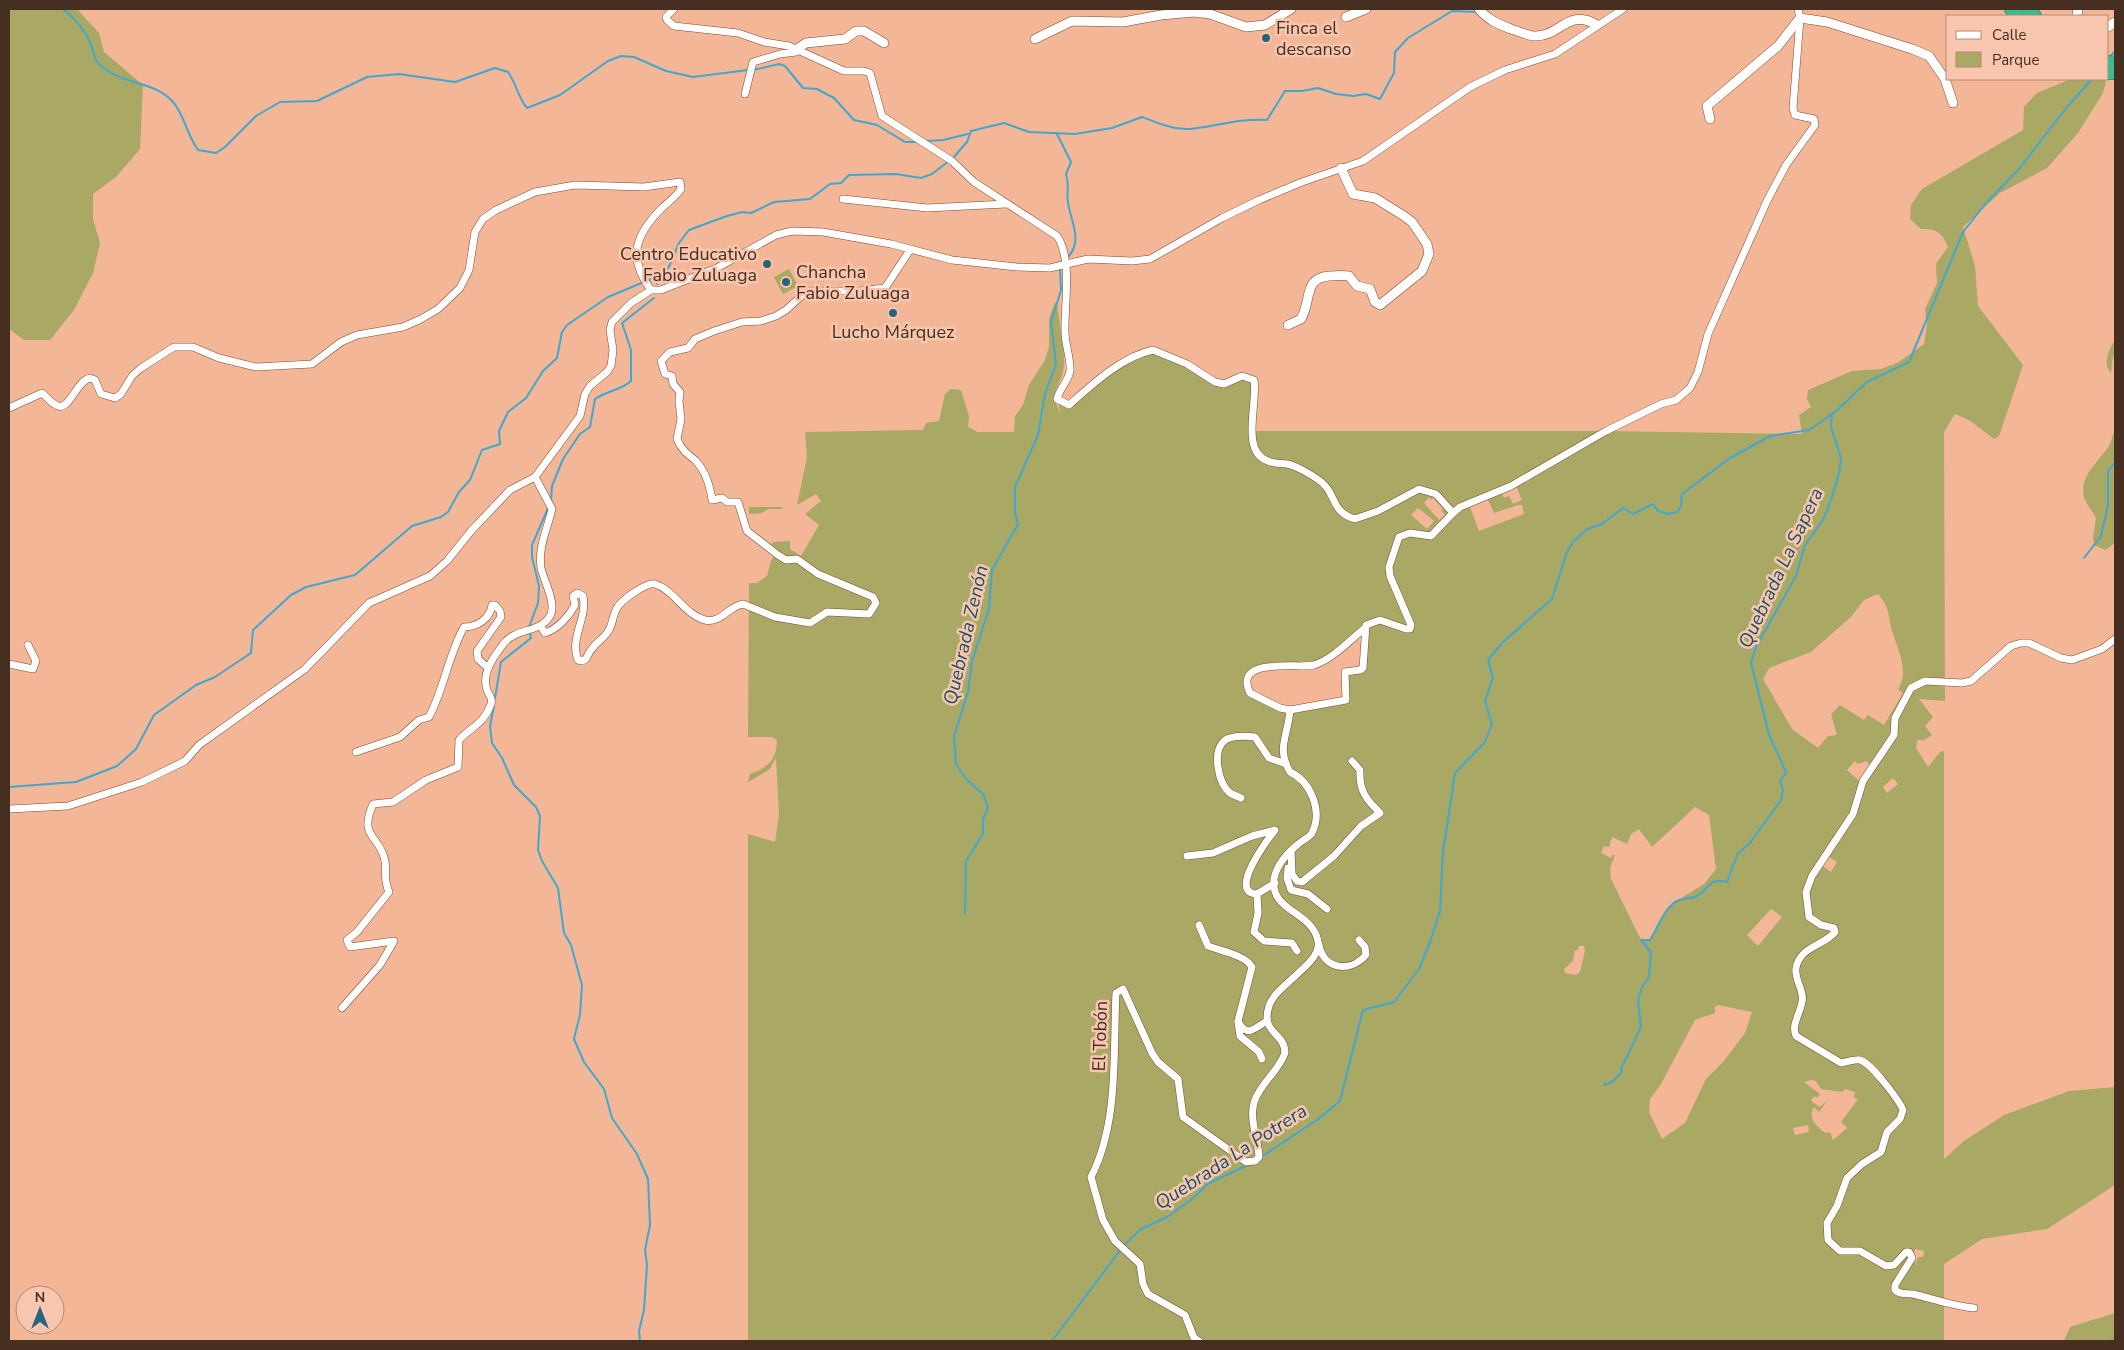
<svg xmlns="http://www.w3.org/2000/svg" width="2124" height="1350" font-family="'Nunito Sans',sans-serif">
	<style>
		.green { fill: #a9a865; fill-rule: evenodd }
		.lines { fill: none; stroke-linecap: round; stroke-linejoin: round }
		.stream { stroke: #40a8d0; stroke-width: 2 }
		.street-casing { stroke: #7e492e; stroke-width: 8 }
		.secondary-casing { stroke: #7e492e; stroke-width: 10 }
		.highway-casing { stroke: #3d8b6b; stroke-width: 14 }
		.street { stroke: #fff; stroke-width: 7 }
		.secondary { stroke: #fff; stroke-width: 9 }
		.highway { stroke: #38bd93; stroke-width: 12 }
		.poi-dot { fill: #27637b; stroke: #f8c6ae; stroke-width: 2 }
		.labels { text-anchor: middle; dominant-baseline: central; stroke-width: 5; stroke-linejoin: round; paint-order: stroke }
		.poi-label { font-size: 18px; fill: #462e21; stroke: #f8c6ae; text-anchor: start }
		.street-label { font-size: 18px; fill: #462e21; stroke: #f8c6ae }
		.water-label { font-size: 19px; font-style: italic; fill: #175066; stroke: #f8c6ae }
	</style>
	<rect width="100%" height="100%" fill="#f3b697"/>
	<g class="green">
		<polygon points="9,9 77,9 99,33 104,52 143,85 140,149 116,177 93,194 93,219 100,243 93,273 74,310 50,340 24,340 9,329"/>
		<path d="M2071 79H2102L2106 81 2103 93 2078 133 2047 168 2000 193 1963 227 1975 266 1978 306 2023 365 1999 436 1994 439 1969 420 1955 414 1944 432 1945 701 1919 699 1933 717 1925 726 1932 735 1922 741 1920 739 1917 741 1916 748 1928 767 1940 752 1944 751V1159L1964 1141 2004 1115 2069 1091 2115 1087V1185L2047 1229 1982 1239 1944 1264V1341H748V834L775 842 779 815 776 758 769 770 748 782 750 774C768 768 777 759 777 740L772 737H748L749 583H757L767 576 771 561 776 553 770 547 773 542 790 541V549L801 556 819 525 805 514 821 501 816 494 797 505 807 457 805 432 923 430 926 423 939 421 945 394 951 389 961 390 969 416 968 427 978 432H1014L1015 416 1023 405 1029 385 1045 360 1049 347V319L1055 302 1057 303C1059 322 1064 343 1064 362 1064 388 1046 387 1061 414L1057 399 1070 405 1109 373 1153 350 1224 384 1242 376 1254 380 1252 431H1606L1802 434 1799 415 1811 407 1807 399 1808 390 1852 371 1881 369 1897 363 1924 344 1927 325 1925 309 1937 283 1936 264 1948 247C1941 232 1938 229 1921 229L1910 219 1911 205 1922 189 2023 130 2024 107 2037 93ZM1516 486 1522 500 1513 504 1509 496 1504 498 1501 492ZM1429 497 1431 500 1433 498 1443 509 1441 510 1445 515 1439 520 1424 503ZM1488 500 1494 513 1518 505H1522L1524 514 1479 531 1470 507ZM1418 508 1434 521 1427 529 1411 515ZM1878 594C1890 608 1888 615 1892 631 1897 648 1910 672 1898 689L1903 693 1884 725 1868 715 1864 720 1840 705 1831 714 1837 735 1828 736 1818 748 1792 729 1763 679 1769 668 1811 652 1852 616 1864 600ZM1366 628 1360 670 1344 676 1346 700 1290 710 1250 693 1249 676 1277 665H1315ZM1855 761 1858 764 1866 761 1870 765 1860 782 1847 770ZM1893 778 1898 784 1887 793 1883 787ZM1695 807 1709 815 1716 869 1704 884 1670 905 1650 940H1641L1611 879 1610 868 1615 855H1612L1611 858 1601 853 1604 846 1609 847 1612 837 1627 844 1631 834 1639 829 1652 847ZM1826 855 1837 862 1831 872 1820 864ZM1771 909 1782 917 1758 946 1747 935ZM1579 946H1584L1585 951 1580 972 1576 975 1565 973 1564 969 1573 961 1575 950H1578ZM1718 1005 1752 1012 1745 1033 1724 1061 1706 1079 1685 1123 1662 1139 1649 1112 1650 1099 1661 1084 1695 1020 1715 1013V1007ZM1811 1080 1816 1081 1821 1089 1842 1092 1845 1089 1855 1092 1854 1098 1858 1099 1841 1122 1847 1128 1833 1140 1830 1132 1825 1133C1817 1126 1807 1119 1814 1107L1819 1112 1828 1100 1820 1107 1811 1101 1814 1096 1817 1098 1820 1094 1804 1082ZM1808 1125 1809 1132 1795 1135 1793 1128ZM1915 1249 1924 1251 1923 1257H1918L1916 1263 1912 1262Z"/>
		<polygon points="789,269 798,286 783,294 774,277"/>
		<path d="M2115 340V359L2113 356 2111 373C2102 362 2109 350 2115 340Z"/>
		<path d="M2115 431V543L2105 550 2094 545 2093 537 2096 518C2093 512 2086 504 2084 497 2079 478 2097 462 2107 449 2112 443 2111 436 2115 431Z"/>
		<polygon points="749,507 782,507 782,509 768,509 762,513 749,514"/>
		<polygon points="2115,1313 2115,1341 2064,1341 2070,1327"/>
	</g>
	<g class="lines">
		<g class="stream">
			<path d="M63 9C75 19 86 30 91 45 93 49 94 56 96 60 113 85 154 79 173 102 184 114 187 135 198 150L216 153 225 147 256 116 280 102 317 101 367 77 399 74 455 82 495 68 508 72C516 83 518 97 527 108L560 95 608 61 621 56 634 57 666 71 693 77 748 70"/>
			<polyline points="2109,58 2115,51"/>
			<polyline points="753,70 779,64 785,66 803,88 817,89 834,98 854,120 877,125 905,142 919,142"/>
			<path d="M1057 134 1071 162 1066 174C1070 187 1066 191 1068 202 1070 220 1083 239 1069 256"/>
			<polyline points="926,141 943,140 968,134"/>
			<path d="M953 158 967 142 971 131 1004 123 1029 132 1075 134 1112 128 1142 117C1157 123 1174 130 1191 129 1217 126 1240 118 1267 120L1285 91H1302L1318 88 1336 94 1353 96 1366 94 1380 99 1394 73 1395 52 1408 38 1452 11 1478 12"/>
			<polyline points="648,281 668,269 679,243 689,230 724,217 742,212 751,213 774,202 810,199 830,184 841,183 849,175 896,174 921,178 932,174 949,161"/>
			<polyline points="657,284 658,277"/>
			<path d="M551 502 552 486 563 459 580 434 590 427 595 399C606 391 622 390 631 381V350L622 323 654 298"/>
			<polyline points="2084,558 2101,536 2108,505 2108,471 2115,462"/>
			<polyline points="529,627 538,603 539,586 532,557 532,545 549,506"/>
			<polyline points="495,698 501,662 531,638 530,634"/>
			<polyline points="494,706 490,726 492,743 502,758 514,785 536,807 540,816 538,850 542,861 558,888 564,933 571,945 582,985 580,1015 574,1039 584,1062 604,1089 612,1118 637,1154 648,1179 650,1225 645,1250 647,1265 644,1310 639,1331 640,1341"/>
			<polyline points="9,787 76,782 117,766 136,749 154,715 196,685 215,677 251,653 253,630 291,595 306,587 355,575 412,526 441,517 448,512 459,492 470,480 482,450 500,444 499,431 508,412 526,398 543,371 557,358 562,332 567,325 608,297 644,282"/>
			<polyline points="965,914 966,861 983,834 983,819 988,808 983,794 966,779 956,764 954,736 968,692 972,661 989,609 992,570 1018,524 1015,513 1015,487 1038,435 1045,394 1056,364 1051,322 1061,290 1060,270"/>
			<path d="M1604 1085 1612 1082 1622 1072 1621 1069 1641 1027 1638 1000 1642 987 1649 977 1651 952 1641 940H1650C1658 927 1665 907 1677 901 1683 898 1691 899 1697 896 1711 888 1707 878 1727 882L1738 853 1750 843 1781 800 1783 790 1780 781 1786 772 1769 735 1751 663 1756 647 1796 576 1805 545 1823 520 1832 497 1839 473 1841 458 1831 427 1832 415"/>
			<polyline points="1261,1157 1317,1120 1340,1101 1363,1010 1394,1002 1419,969 1430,942 1440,911 1443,852 1455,773 1485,742 1492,724 1485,701 1493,678 1488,660 1502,643 1552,599 1567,552 1573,542 1587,529 1602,524 1623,508 1633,514 1653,504 1658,511 1669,514 1677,512 1681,506 1682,494 1730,458 1770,436 1809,430 1836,411 1867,382 1909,362 1963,232 1987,202 2019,169 2067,107 2092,79"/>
			<polyline points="1124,1245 1141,1229 1167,1217 1192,1199 1209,1183 1248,1165"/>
			<polyline points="1052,1341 1121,1249"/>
			<polyline points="2108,1341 2115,1340"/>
		</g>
		<defs>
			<g id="street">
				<path d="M674 9 666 17 667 20 674 26 738 33 764 42 789 46 844 71H864L870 73 882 116 952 161 974 182 1057 236C1073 260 1064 305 1065 332 1065 345 1071 359 1070 371 1068 382 1059 389 1057 399L1069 405C1093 384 1121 357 1153 350L1187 364 1215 382 1224 384 1242 376 1254 380C1258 403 1240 452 1268 461 1274 464 1280 463 1287 464 1297 466 1312 475 1320 481 1337 493 1330 512 1355 519L1378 511 1419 489 1436 494 1453 513 1460 507 1511 486 1606 431 1661 404 1676 400 1690 388 1698 372 1708 334 1767 201 1786 165 1815 125 1814 119 1795 115 1793 108 1800 18 1798 9"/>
				<polyline points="745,94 753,62 780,54 796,52 797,49"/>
				<polyline points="843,199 927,208 1006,204"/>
				<path d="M9 408 42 393C47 397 52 404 58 406 70 410 76 381 90 378L95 380 101 394 115 398 121 394 132 376 141 368 174 347H193L219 358 256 367 312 364 341 342 357 335 403 327 421 319 438 309 460 288 469 270 475 232 483 219 496 210 535 192 575 185 644 187 680 182 681 189C676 197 669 201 662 208 635 235 627 258 651 290"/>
				<path d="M541 627 545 633C558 629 569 616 575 605L573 596 577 593 583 596C588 617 569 639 578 660L582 661 586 659C593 642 602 642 609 630 613 623 613 614 617 608 621 600 647 582 655 584 674 590 685 615 705 620 720 624 729 606 743 604L775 617 810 623 827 612 869 614 876 603 873 597 818 574 797 559 786 560 778 555 747 531 738 502H727L722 498 712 500C710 486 705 470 695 460 687 454 681 449 677 439L681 419 679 401 680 392 673 384 672 376 665 374 661 361 670 352 688 348 695 339 714 331 742 322 761 321 776 316 786 310 807 291H860L885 288 910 250"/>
				<path d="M1365 628C1350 640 1333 659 1314 665 1299 669 1232 656 1250 693L1280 708 1290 710 1346 700 1345 672 1360 670 1363 668 1366 625 1380 620 1406 629H1410L1411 625 1390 576 1389 567 1399 537 1410 533 1431 536 1453 513"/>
				<polyline points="9,664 33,669 36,661 28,645"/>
				<path d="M356 752 400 737 419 720 429 717C444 689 448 656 464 627 477 627 490 619 492 605H495L500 611 501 617 477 651 478 659 488 668"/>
				<path d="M1241 798C1237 796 1233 795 1230 793 1218 783 1212 752 1224 741 1231 735 1246 736 1255 737L1269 758 1286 764"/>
				<polyline points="9,809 68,806 142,782 185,761 199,745 305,669 369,603 430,576 447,561 471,531 510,490 535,477 580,416 585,394 590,386 607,372 611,366 613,350 610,330 612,322 631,303 651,290 661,290 717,268 776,235 792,231 823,232 891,244 952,260 1017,267 1050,268 1088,259 1132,261 1150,259 1222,218 1259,200 1302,182 1363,161 1470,87 1505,70 1555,54 1623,9"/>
				<path d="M1291 851 1292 874 1297 881 1302 882 1334 856 1361 826 1380 813C1366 799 1359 791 1360 770L1352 761"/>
				<path d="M1187 856 1213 853 1252 836 1275 830C1268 839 1227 893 1257 894L1275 883"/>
				<polyline points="1288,868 1287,878 1291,890 1308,894 1327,909"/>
				<polyline points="1257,894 1258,913 1254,932 1264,941 1292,943 1297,951"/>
				<path d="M1199 925 1208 946C1221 951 1245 955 1252 967L1238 1021C1247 1039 1254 1028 1267 1021"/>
				<path d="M1319 945C1324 970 1350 973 1366 955L1365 947 1359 940"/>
				<path d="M342 1008 380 965 394 941 350 947 347 940 357 932 389 892C383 879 387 873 385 861 380 834 358 839 373 804L393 802 426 780 458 767 459 740C471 727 484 724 491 704 493 697 489 696 487 690 481 672 495 655 505 642 517 628 540 633 550 616 557 604 544 581 541 568 538 547 547 530 552 509L535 477"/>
				<polyline points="1238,1022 1240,1036 1259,1052 1262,1059"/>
				<path d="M1974 1308C1953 1306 1934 1299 1913 1294 1906 1293 1900 1295 1895 1290V1285L1912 1258 1909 1252H1906L1894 1265 1886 1266 1860 1251H1840L1828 1240 1827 1223 1837 1206 1847 1178 1862 1164 1881 1152 1887 1132 1900 1119 1903 1110C1899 1100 1871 1063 1860 1060 1855 1059 1847 1062 1841 1063L1796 1036C1791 1025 1800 1014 1802 1002 1805 991 1794 980 1796 968 1800 946 1824 946 1835 932L1834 928 1821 925 1809 917 1806 892 1812 876 1853 814 1863 781 1894 735 1895 718 1911 688 1925 681 1962 683 1971 681 2011 646 2021 643H2029L2061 658 2072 660 2102 649 2115 639"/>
				<path d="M1199 1341 1194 1338 1185 1315 1148 1294 1143 1284 1140 1264 1115 1241 1103 1220 1091 1177C1119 1123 1113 1052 1116 993L1123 989 1152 1053 1158 1062 1178 1079 1183 1117 1246 1162 1255 1161 1259 1157C1258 1136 1245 1112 1259 1092 1267 1078 1279 1069 1285 1053 1285 1032 1260 1034 1269 1006 1276 984 1323 963 1318 941 1312 911 1270 912 1274 879 1276 866 1287 853 1297 845 1301 841 1309 838 1312 833 1323 811 1311 782 1290 772 1276 748 1288 736 1290 710"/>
			</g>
			<g id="secondary">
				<path d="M1479 9C1488 20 1498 24 1511 29 1518 31 1526 35 1533 36 1560 38 1567 7 1597 25"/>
				<polyline points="2077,16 2078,9"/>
				<polyline points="1346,17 1366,9"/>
				<polyline points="2108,27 2115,22"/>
				<polyline points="1035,39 1072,21 1123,22 1161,15 1194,12 1210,14 1246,27 1265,25 1291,9"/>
				<polyline points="797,49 806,43 845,39 856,31 864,31 884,43"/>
				<polyline points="1710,119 1707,106 1778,46 1800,18 1827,22 1912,49 1929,56 1945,79 1953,103"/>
				<path d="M1288 325 1301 319C1312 300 1303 278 1329 276 1335 276 1342 275 1349 276L1357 286 1370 289 1375 302 1380 305 1422 271 1429 254 1427 244 1412 222 1404 216 1375 198 1353 194 1341 168"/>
			</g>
			<g id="highway">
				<polyline points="2011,9 2018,16"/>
				<polyline points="2027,9 2035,16"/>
				<polyline points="2108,62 2115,63"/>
				<polyline points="2108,73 2115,73"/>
			</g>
		</defs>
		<use href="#street" class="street-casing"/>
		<use href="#secondary" class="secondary-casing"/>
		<use href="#highway" class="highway-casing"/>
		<use href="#street" class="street"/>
		<use href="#secondary" class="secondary"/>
		<use href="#highway" class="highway"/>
	</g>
	<g class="poi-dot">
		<circle cx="1266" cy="38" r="5"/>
		<circle cx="767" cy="264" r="5"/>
		<circle cx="786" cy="282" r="5"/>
		<circle cx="893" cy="313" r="5"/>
	</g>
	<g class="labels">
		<g class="poi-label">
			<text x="1276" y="28">Finca el<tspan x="1276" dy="21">descanso</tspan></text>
			<text x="757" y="254" text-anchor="end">Centro Educativo<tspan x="757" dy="21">Fabio Zuluaga</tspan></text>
			<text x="796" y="272">Chancha<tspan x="796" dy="21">Fabio Zuluaga</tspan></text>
			<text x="893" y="332" text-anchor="middle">Lucho Márquez</text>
		</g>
		<g class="street-label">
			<text transform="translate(1100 1036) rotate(-88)">El Tobón</text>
		</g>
		<g class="water-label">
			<text transform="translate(1781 568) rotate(-65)">Quebrada La Sapera</text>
			<text transform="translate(966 635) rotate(-77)">Quebrada Zenón</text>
			<text transform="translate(1231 1157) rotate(-33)">Quebrada La Potrera</text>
		</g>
	</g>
	<rect width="2124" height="1350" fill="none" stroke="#462e21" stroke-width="20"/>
	<rect x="1946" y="15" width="162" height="65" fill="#f8c6ae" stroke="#b18976"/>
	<rect x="1956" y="31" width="25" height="8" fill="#ffffff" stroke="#b18976"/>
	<text x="1992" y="40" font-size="15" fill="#462e21">Calle</text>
	<rect x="1956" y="52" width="25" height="15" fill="#a9a865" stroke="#b18976"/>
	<text x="1992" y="65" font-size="15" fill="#462e21">Parque</text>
	<g transform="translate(40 1310)"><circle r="24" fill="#f8c6ae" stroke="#b18976"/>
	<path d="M0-4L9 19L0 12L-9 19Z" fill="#27637b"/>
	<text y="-8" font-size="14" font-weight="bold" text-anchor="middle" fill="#462e21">N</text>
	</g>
</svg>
